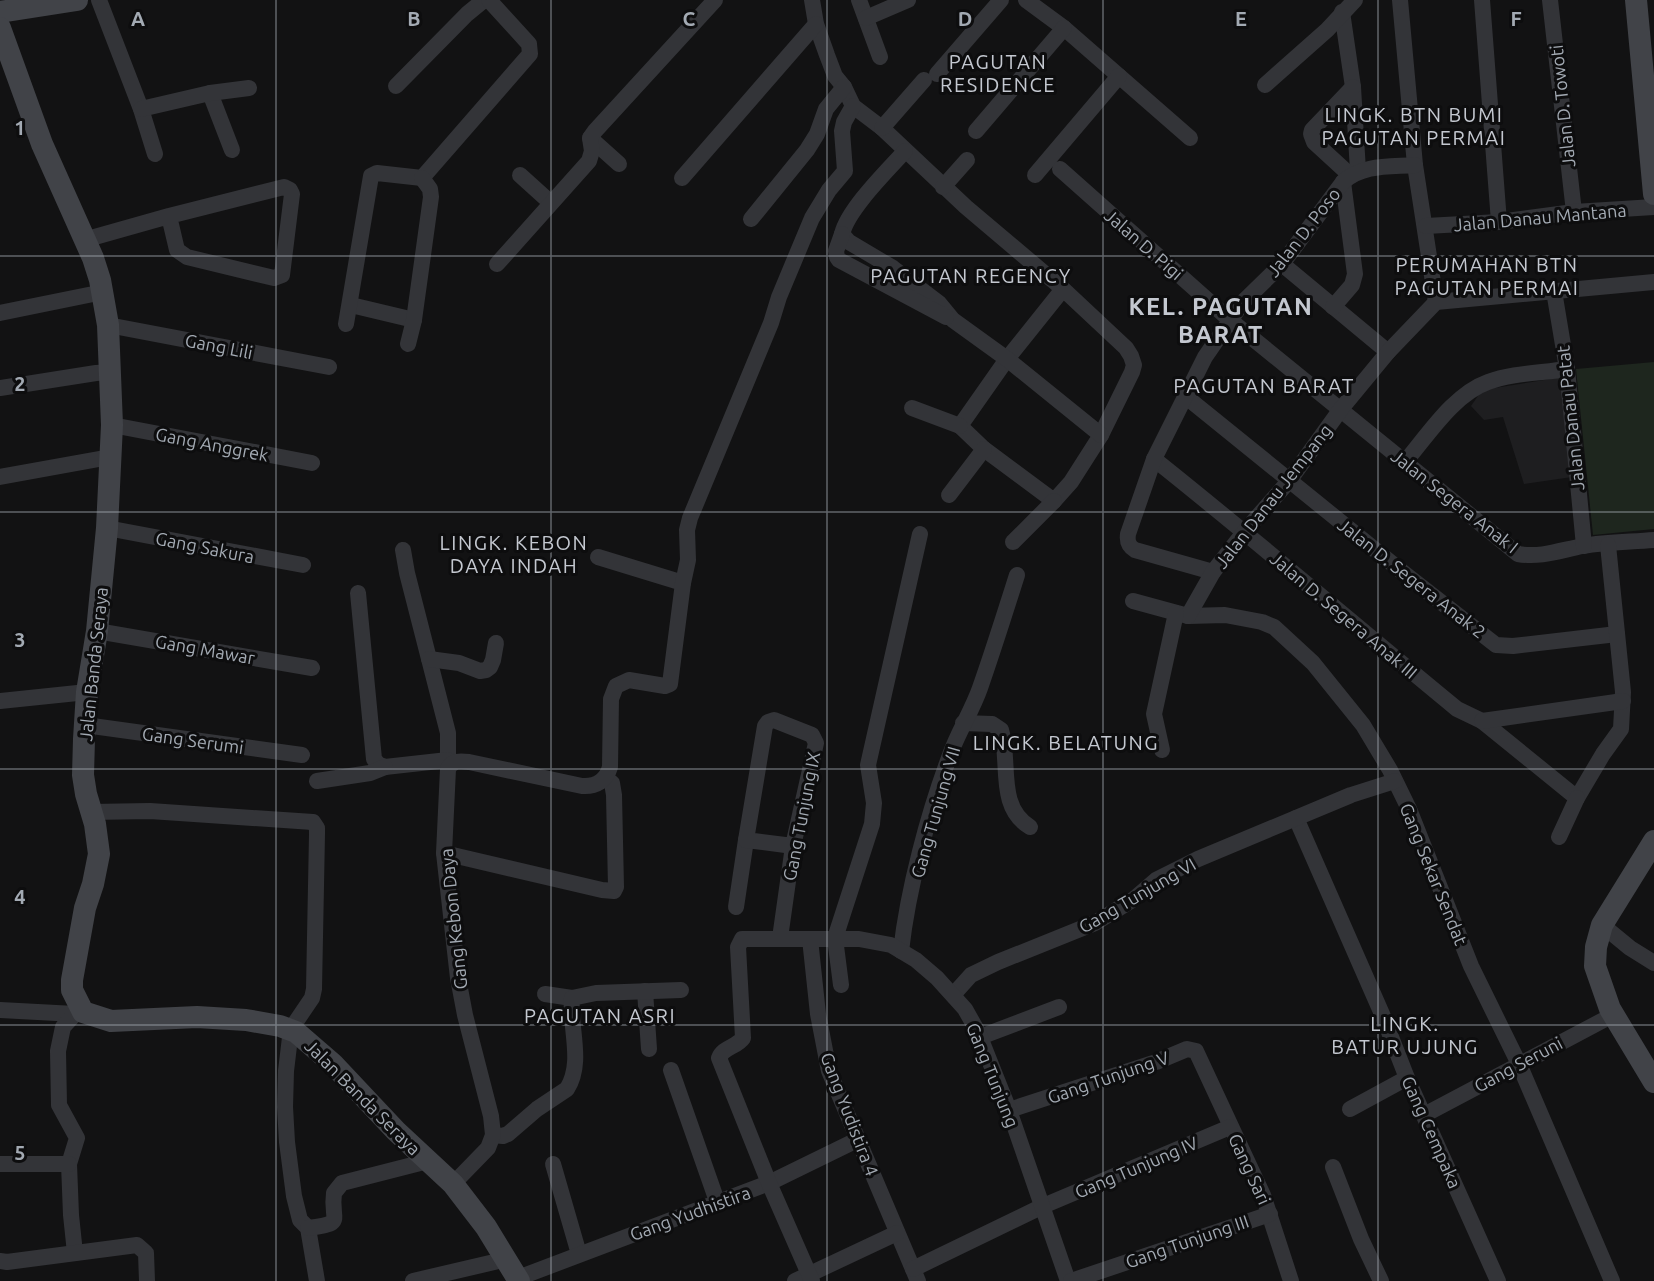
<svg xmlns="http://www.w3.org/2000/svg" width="1654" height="1281" font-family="Ubuntu,sans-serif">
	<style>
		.built { fill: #1e1e20 }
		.green { fill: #1e261e }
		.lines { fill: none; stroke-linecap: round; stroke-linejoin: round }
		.street { stroke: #333438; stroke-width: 16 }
		.secondary { stroke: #414348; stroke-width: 22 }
		.grid { fill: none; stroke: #a3aab3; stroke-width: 1.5; stroke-opacity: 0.55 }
		.labels { text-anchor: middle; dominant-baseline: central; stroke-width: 6; stroke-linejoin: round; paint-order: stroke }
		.street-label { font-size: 18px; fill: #a3aab3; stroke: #0d0d0e }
		.neighbourhood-label { font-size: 20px; letter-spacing: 1.5px; fill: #c4c8d0; stroke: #0d0d0e }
		.quarter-label { font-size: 21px; letter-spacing: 1.5px; fill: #c4c8d0; stroke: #0d0d0e }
		.district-label { font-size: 24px; font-weight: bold; letter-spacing: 1.5px; fill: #c4c8d0; stroke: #0d0d0e }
		.grid-label { font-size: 20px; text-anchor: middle; font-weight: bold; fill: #a3aab3; stroke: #0d0d0e; stroke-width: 6; stroke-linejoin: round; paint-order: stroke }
	</style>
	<rect width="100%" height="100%" fill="#121213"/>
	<polygon class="built" points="1563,377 1572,477 1524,484 1503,417 1484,420 1471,406 1482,390"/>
	<polygon class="green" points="1654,362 1654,529 1593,535 1576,369"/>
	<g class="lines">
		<g class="street">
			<polyline points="99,0 141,109 155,154"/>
			<polyline points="812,0 816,24 827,55 835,76 844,87 853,106 882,128 966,207 1063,289 1126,348 1131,356 1134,365 1132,372 1101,435 1071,482 1054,501 984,449 960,426 1007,359 1063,289"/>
			<polyline points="859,0 880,57"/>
			<polyline points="1026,0 1064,28 1190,138"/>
			<polyline points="1400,0 1415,165 1436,302"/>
			<polyline points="1482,0 1499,222"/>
			<polyline points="1550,0 1574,212"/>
			<polyline points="1342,12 1353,87 1358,171"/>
			<polyline points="866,18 908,0"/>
			<polyline points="937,74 1001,0"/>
			<polyline points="1265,85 1327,30 1355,0"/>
			<polyline points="396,86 467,14 484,0"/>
			<polyline points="210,93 232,150"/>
			<polyline points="141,109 210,93 249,88"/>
			<polyline points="882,128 924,80"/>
			<polyline points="976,131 1064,28"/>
			<polyline points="590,138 619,164"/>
			<path d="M905 151C887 171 848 209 842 234L849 242 893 268 939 303 953 320 1007 359 1101 435"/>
			<path d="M1060 169 1230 320 1518 554C1541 558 1561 550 1583 546 1606 542 1631 542 1654 540"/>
			<polyline points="520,175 551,203"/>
			<polyline points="1035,175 1119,76"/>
			<polyline points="1350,175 1314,142 1311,134 1312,130 1353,87"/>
			<polyline points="682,178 816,24"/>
			<polyline points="943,187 967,160"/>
			<polyline points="751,219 807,150 817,134 826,109 844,87"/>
			<polyline points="1426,226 1499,222 1574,212 1654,207"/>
			<polyline points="842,234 836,251 837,257 839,260 946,317"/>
			<polyline points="84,240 169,216 284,187 290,190 292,194 282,275 274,278 187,257 177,250 169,216"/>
			<polyline points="497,264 589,161 592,151 590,138 595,131 715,0"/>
			<polyline points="1282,264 1388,352"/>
			<polyline points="1554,291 1567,369 1584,546"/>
			<polyline points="351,305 414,320"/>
			<polyline points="1333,307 1352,285 1355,274 1343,182"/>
			<polyline points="0,313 103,292"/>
			<polyline points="346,324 371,176 377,173 422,178 530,54 529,44 489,0"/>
			<polyline points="108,325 329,367"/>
			<polyline points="408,344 414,320 431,197 430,189 422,178"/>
			<polyline points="0,388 96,373 111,372"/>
			<polyline points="1185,396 1405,574 1496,645 1513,646 1617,634"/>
			<polyline points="912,408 960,426"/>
			<polyline points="112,425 312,463"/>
			<path d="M1154 459C1257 541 1356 626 1457 709L1482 721 1577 798 1603 754 1621 729 1623 692 1608 545"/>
			<path d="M1405 462C1428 435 1454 394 1488 382 1512 373 1542 373 1567 369"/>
			<polyline points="0,477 110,457"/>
			<polyline points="949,495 984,449"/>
			<polyline points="107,528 303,565"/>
			<polyline points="1013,542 1054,501"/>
			<polyline points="403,550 407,573 448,733 448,760"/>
			<polyline points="598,557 683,583"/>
			<path d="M1213 572 1135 550C1128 546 1127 541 1128 534L1154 459 1205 357 1243 302 1282 264 1343 182C1363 164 1390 167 1415 165"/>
			<polyline points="358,593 374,759 378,764 385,767 448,760 453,763"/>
			<polyline points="1133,601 1188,616 1225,615 1262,622 1274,627 1313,663 1363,725 1390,770 1409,809 1471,966 1519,1064 1612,1281"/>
			<polyline points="1188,616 1213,572 1245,531 1289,481 1341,409 1388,352 1436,302 1654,282"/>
			<polyline points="97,631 312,668"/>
			<polyline points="429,659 459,663 480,671 486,670 490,667 493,660 496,643"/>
			<polyline points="0,701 87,692"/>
			<polyline points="1482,721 1623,701"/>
			<path d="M963 723 992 724 1001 730C1011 762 996 806 1030 827"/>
			<polyline points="85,725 302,755"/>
			<polyline points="1162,750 1154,714 1176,613"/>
			<polyline points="317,781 370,773 385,767"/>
			<polyline points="91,812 150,811 313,822 317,828 317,834 314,989 312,998 291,1029 286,1071 285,1107 287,1142 294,1196 300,1220 308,1228 317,1281"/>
			<polyline points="1296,818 1382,1014 1407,1078 1498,1281"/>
			<polyline points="1559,837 1577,798"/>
			<polyline points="444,853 602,890 614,891 616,887 614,795 612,783 605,778"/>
			<polyline points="736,907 746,840"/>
			<polyline points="1602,925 1630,948 1654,963"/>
			<polyline points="780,938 793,846 816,743 812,735 774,720 768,722 765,726 746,840 793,846"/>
			<polyline points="810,939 818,1014 829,1071 918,1281"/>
			<path d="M901 951C908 889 928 814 950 755 958 732 972 711 980 688 993 651 1005 613 1017 575"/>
			<polyline points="841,985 835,938 872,824 874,803 868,765 920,534"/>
			<polyline points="645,991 649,1049"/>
			<polyline points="545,994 572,998"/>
			<polyline points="953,995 971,975 998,962 1095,923 1134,899 1156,880 1198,859 1351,795 1395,781"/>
			<polyline points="0,1010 75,1014 82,1012"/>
			<polyline points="75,1014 63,1027 58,1051 59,1105 77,1138 69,1164 71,1215 75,1253"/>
			<polyline points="980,1037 1059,1007"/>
			<polyline points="671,1070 718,1204"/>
			<polyline points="1350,1109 1407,1078"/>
			<polyline points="1009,1110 1156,1062 1187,1049 1196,1051 1263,1195 1291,1281"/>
			<polyline points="1424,1115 1613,1015"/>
			<path d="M493 1135 503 1136 508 1134 537 1109 567 1089C584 1062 569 1027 572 998L596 993 681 990"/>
			<polyline points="0,1164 69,1164"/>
			<polyline points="553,1164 579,1254"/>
			<polyline points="1333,1167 1361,1239 1381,1281"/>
			<path d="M453 1184 488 1148 493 1135 491 1116 465 1015 458 978 444 853 448 769C452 760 461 761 469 762L582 786C596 787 606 781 610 767L611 699 616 686 629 680 665 686 670 684 683 583 688 560 687 530 690 518 771 323 779 297 812 218 829 190 845 171 842 131 844 122 853 106"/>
			<path d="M308 1228C347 1223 330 1221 334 1193L342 1183 428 1161"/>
			<polyline points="0,1261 7,1262 137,1245 146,1253 147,1281"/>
			<polyline points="913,1269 1043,1206 1230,1127"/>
			<polyline points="518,1278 769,1183 859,1139"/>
			<polyline points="413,1281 507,1259"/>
			<polyline points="795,1281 897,1233"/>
			<path d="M812 1281 769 1183 719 1058C723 1047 737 1047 743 1038L738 947 742 939H859L891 945 916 960 937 978 965 1009 978 1032 1009 1110 1068 1281"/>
			<polyline points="1071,1281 1270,1214"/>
		</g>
		<g class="secondary">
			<polyline points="1636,0 1654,194"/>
			<polyline points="0,12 77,0"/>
			<polyline points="0,28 42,144 93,258 100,280 108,325 112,425 107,528 97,631 87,692 84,739 83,775 86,794 95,824 99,854 93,884 85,908 72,980 72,990 83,1012 111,1021 197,1017 246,1020 280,1026 296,1032 333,1064 396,1131 453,1184 486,1227 519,1281"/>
			<polyline points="1654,841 1602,925 1596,947 1595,966 1610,1009 1654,1082"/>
		</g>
	</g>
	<path class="grid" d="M276 0V1281M551 0V1281M827 0V1281M1103 0V1281M1378 0V1281M0 256H1654M0 512H1654M0 769H1654M0 1025H1654"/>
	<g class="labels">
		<g class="street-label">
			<text transform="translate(1562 106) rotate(-96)">Jalan D. Towoti</text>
			<text transform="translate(1540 217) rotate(-5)">Jalan Danau Mantana</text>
			<text transform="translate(1303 232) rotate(-52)">Jalan D. Poso</text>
			<text transform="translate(1144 244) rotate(41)">Jalan D. Pigi</text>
			<text transform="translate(219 346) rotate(11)">Gang Lili</text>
			<text transform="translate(1570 418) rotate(-96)">Jalan Danau Patat</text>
			<text transform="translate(212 444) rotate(11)">Gang Anggrek</text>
			<text transform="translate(1273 496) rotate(-52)">Jalan Danau Jempang</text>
			<text transform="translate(1455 501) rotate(38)">Jalan Segera Anak I</text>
			<text transform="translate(205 547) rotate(11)">Gang Sakura</text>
			<text transform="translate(1412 578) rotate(38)">Jalan D. Segera Anak 2</text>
			<text transform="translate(1344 615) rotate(40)">Jalan D. Segera Anak III</text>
			<text transform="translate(205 649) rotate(10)">Gang Mawar</text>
			<text transform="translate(93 664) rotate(-84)">Jalan Banda Seraya</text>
			<text transform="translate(193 740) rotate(8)">Gang Serumi</text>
			<text transform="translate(935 812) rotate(-74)">Gang Tunjung VII</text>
			<text transform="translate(801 816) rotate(-79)">Gang Tunjung IX</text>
			<text transform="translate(1434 874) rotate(68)">Gang Sekar Sendat</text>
			<text transform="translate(1137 895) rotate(-30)">Gang Tunjung VI</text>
			<text transform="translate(453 919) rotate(-96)">Gang Kebon Daya</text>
			<text transform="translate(1518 1064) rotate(-28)">Gang Seruni</text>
			<text transform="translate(993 1075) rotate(68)">Gang Tunjung</text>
			<text transform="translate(1108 1077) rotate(-19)">Gang Tunjung V</text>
			<text transform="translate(363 1097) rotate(45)">Jalan Banda Seraya</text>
			<text transform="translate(850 1114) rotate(69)">Gang Yudistira 4</text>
			<text transform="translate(1432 1132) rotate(66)">Gang Cempaka</text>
			<text transform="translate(1136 1167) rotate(-23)">Gang Tunjung IV</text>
			<text transform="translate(1250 1169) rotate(65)">Gang Sari</text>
			<text transform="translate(690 1213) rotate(-20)">Gang Yudhistira</text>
			<text transform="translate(1187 1241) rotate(-19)">Gang Tunjung III</text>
		</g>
		<g class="neighbourhood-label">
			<text x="998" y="61">PAGUTAN<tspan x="998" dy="23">RESIDENCE</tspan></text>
			<text x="1414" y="114">LINGK. BTN BUMI<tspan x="1414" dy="23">PAGUTAN PERMAI</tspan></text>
			<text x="1487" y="264">PERUMAHAN BTN<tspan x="1487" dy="23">PAGUTAN PERMAI</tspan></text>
			<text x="971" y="275">PAGUTAN REGENCY</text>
			<text x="514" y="542">LINGK. KEBON<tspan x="514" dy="23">DAYA INDAH</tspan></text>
			<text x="1066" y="742">LINGK. BELATUNG</text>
			<text x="600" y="1015">PAGUTAN ASRI</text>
			<text x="1405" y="1023">LINGK.<tspan x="1405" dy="23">BATUR UJUNG</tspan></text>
		</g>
		<g class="quarter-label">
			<text x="1264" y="385">PAGUTAN BARAT</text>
		</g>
		<g class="district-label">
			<text x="1221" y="306">KEL. PAGUTAN<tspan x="1221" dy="28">BARAT</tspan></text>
		</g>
	</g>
	<g class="grid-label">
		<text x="138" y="26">A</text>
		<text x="414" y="26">B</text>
		<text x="689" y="26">C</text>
		<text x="965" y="26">D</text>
		<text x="1241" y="26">E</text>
		<text x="1516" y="26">F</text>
		<text x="20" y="135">1</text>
		<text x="20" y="391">2</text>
		<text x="20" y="647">3</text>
		<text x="20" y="904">4</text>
		<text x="20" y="1160">5</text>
	</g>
</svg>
